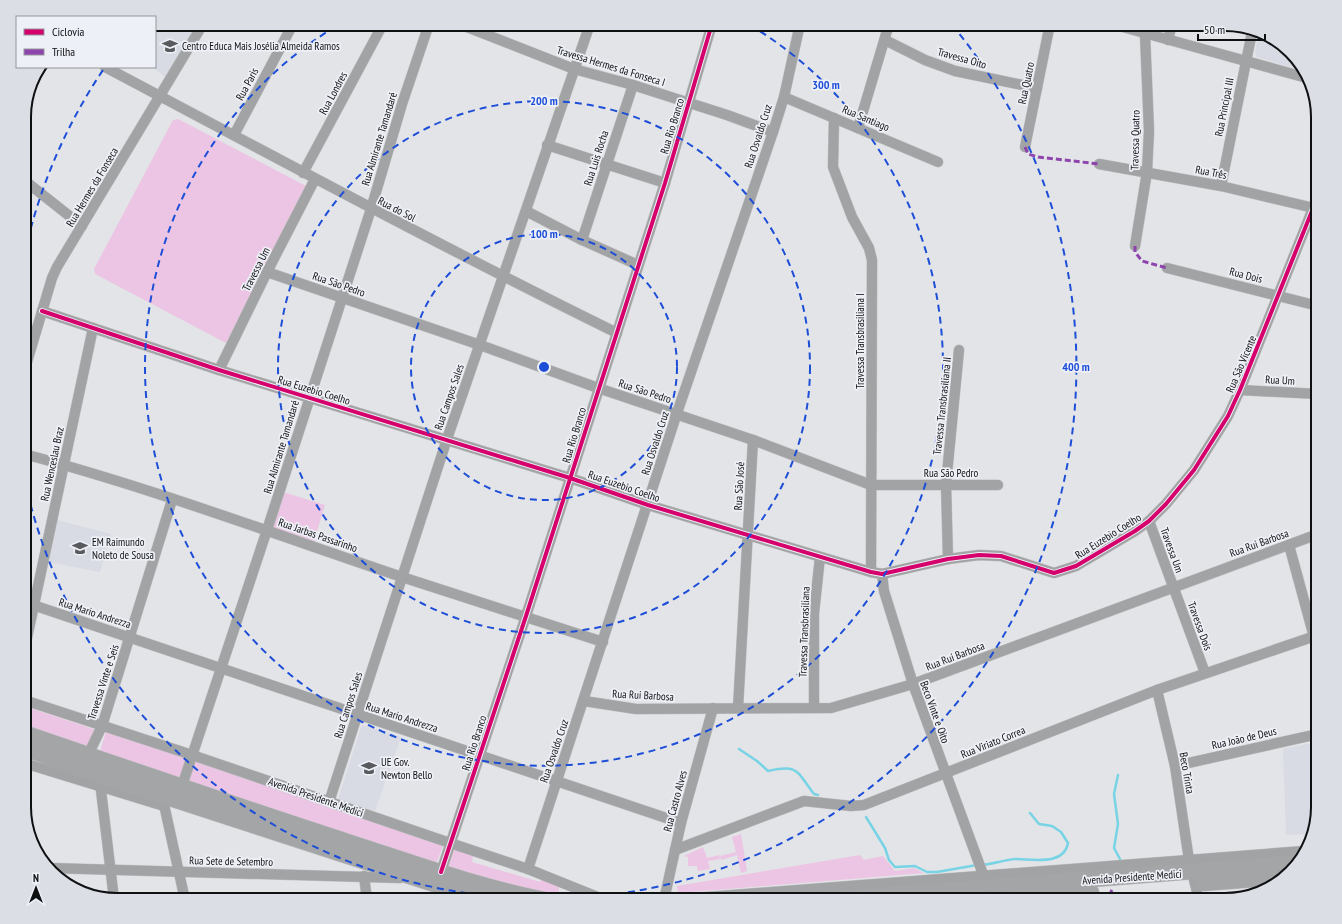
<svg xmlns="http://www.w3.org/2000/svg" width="1342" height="924" font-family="'PT Sans Narrow',sans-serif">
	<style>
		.built { fill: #d8dae4 }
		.green { fill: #ecc4e4 }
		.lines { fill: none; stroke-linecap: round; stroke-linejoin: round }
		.stream { stroke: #78d3e5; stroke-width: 2.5 }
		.street-casing { stroke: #c2c2c4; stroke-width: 11 }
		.primary-casing { stroke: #c2c2c4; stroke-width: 17 }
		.street { stroke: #a2a3a4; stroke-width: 10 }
		.primary { stroke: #a4a5a7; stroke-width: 16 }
		.quiet { stroke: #8e44ad; stroke-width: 3; stroke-dasharray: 6 3; stroke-linecap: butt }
		.cycleway-casing { stroke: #eef0f7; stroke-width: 6 }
		.cycleway { stroke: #d6006c; stroke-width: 4 }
		.ring { fill: none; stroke: #1d4ed8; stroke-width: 2; stroke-dasharray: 7 5 }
		.labels { text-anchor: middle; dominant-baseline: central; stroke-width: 3.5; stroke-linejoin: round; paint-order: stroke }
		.poi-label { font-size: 11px; fill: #0f1012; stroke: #eef0f7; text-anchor: start }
		.street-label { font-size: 11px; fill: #0f1012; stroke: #eef0f7 }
		.rim { fill: none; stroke: #0f1012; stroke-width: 2 }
		.centre { fill: #1d4ed8; stroke: #eef0f7; stroke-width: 2 }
		.ring-label { font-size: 12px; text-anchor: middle; font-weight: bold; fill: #1d4ed8; stroke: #eef0f7; stroke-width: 3.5; stroke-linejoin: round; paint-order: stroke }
	</style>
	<rect width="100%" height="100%" fill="#e3e4e7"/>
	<g class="built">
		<polygon points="155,24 197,24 166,78 153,67 155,67"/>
		<polygon points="1259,34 1277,40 1306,72 1256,57 1255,51"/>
		<polygon points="57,520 111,534 100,572 49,562"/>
		<polygon points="362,725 401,737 375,811 338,799"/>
		<polygon points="1318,742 1318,807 1310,834 1286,835 1283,749"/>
	</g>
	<g class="green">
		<polygon points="178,119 306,186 226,343 95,274 94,269 173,120"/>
		<polygon points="283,492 325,505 314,541 272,527"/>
		<polygon points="24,706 96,730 88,751 24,730"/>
		<polygon points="106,732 188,758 180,782 99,755"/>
		<polygon points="195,760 443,846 435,866 187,783"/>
		<polygon points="741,834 747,871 741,873 737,855 721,860 720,856 736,852 732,837"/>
		<polygon points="703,847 707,858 719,855 720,859 708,861 710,869 698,871 697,866 688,866 688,857 684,856"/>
		<polygon points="454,849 473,855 472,862 540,882 541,879 560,884 557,899 509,889 448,869"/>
		<polygon points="860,855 864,860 883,856 895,871 914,868 924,873 678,893 677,886"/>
	</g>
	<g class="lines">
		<g class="stream">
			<path d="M739 749 757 761 768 771C799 764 796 771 814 794L818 795"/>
			<polyline points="1118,775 1114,794 1118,824 1114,848 1121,861"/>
			<polyline points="866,817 885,848 889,860 895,867 915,866 927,872 937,872 977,865"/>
			<path d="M982 865C993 864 1004 860 1015 859 1033 859 1064 866 1068 843L1061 832 1052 826 1039 824 1030 813"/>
		</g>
		<defs>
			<g id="street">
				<polyline points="459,24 574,69 633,85 727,115 773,132"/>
				<polyline points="1112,24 1307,78"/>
				<polyline points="885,40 925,60 955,71 1037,88"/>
				<polyline points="1168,40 1172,24"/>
				<path d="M105 67C275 157 444 248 617 333"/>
				<polyline points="784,97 938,162"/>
				<polyline points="834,118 833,167 852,217 869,248 872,260 871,572"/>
				<polyline points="858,128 889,24"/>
				<polyline points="234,135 293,24"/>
				<polyline points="547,145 665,183"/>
				<polyline points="1025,147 1050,24"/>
				<polyline points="1099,164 1221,186 1318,209"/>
				<polyline points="303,173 383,24"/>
				<polyline points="24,180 82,226"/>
				<polyline points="1221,186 1252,32"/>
				<polyline points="526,211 582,240 638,265"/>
				<polyline points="582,240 633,85"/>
				<polyline points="1135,246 1147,172 1149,131 1145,34"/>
				<polyline points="1167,268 1318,306"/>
				<polyline points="267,272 480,345 598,388 753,440 871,485 998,485"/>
				<polyline points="42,311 219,370 570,478 648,505 871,572 882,574 948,559 979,555 1001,556 1054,573 1076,566 1135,531 1149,521 1166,504 1194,470 1228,416 1240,390 1318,196"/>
				<polyline points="219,370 267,272 315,179"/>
				<polyline points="24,372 52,278 57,267 203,24"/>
				<polyline points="1240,390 1318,394"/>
				<path d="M24 454C152 488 277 535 402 577 469 599 536 620 603 642"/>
				<polyline points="1149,521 1205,673"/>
				<polyline points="1289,545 1314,637"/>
				<polyline points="948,559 946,484 959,350"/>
				<polyline points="882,574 884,591 913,684 984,877"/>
				<polyline points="24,602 681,823"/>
				<polyline points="24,652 93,328"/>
				<polyline points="1157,690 1175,766 1189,860 1199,900"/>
				<polyline points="24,700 192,755 450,843 528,869 605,900"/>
				<polyline points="584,701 636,709 831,708 913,684 1318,534"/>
				<polyline points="814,707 814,613 820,557"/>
				<polyline points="738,708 753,440"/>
				<polyline points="88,755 102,726 172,500"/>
				<polyline points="24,763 164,806"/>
				<polyline points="1175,766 1318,734"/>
				<polyline points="100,782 114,899"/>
				<polyline points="182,786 267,530 371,209 402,104 429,24"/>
				<polyline points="163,800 185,900"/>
				<polyline points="329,802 447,439 590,24"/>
				<polyline points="675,850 804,801 851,806 864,805 1157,690 1318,635"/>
				<polyline points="50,868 400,878"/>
				<polyline points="528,869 677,413 773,132 784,97 800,24"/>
				<polyline points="441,872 526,616 665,183 712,24"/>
				<polyline points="364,876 367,900"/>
				<polyline points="664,900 681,823 713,708"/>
				<polyline points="667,900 1304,851"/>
				<polyline points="1198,900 1242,896"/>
			</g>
			<g id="primary">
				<path d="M24 733C132 770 240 807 348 842 413 863 478 887 545 900"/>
				<polyline points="24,748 99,775 483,900"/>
				<polyline points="1204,883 1282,877"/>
				<polyline points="823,900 1297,863"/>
				<polyline points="985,900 1091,892"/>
			</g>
		</defs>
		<use href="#street" class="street-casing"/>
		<use href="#primary" class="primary-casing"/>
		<use href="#street" class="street"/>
		<use href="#primary" class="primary"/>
		<g class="quiet">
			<polyline points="1025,147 1028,154 1038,157 1099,164"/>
			<polyline points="1135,246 1135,252 1142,261 1167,268"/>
			<polyline points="1106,900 1112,890"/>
		</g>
		<defs>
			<g id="cycleway">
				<polyline points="42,311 219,370 570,478 648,505 871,572 882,574 948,559 979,555 1001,556 1054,573 1076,566 1135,531 1149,521 1166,504 1194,470 1228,416 1240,390 1318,196"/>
				<polyline points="441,872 526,616 665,183 712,24"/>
			</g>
		</defs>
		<use href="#cycleway" class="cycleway-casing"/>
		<use href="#cycleway" class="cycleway"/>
	</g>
	<g class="ring">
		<circle cx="544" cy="367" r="133"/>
		<circle cx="544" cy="367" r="266"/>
		<path d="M750 25A399 399 0 1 1 338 25"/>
		<path d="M25 252A532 532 0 0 1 103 70M952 25A532 532 0 1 1 25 482"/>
	</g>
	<defs>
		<symbol id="school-bare" viewBox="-9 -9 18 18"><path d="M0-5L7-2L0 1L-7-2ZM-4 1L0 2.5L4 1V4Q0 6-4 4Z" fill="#595a5d" stroke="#eef0f7" stroke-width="2.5" paint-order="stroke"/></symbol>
	</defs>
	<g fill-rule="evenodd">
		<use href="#school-bare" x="159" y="35" width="22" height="22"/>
		<use href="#school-bare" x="69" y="537" width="22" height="22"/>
		<use href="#school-bare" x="358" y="757" width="22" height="22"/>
	</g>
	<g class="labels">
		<g class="poi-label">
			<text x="182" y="46">Centro Educa Mais Josélia Almeida Ramos</text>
			<text x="92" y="542">EM Raimundo<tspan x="92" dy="13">Noleto de Sousa</tspan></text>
			<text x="381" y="762">UE Gov.<tspan x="381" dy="13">Newton Bello</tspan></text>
		</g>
		<g class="street-label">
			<text transform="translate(962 58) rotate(16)">Travessa Oito</text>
			<text transform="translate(611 66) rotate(17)">Travessa Hermes da Fonseca I</text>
			<text transform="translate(1026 83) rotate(-78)">Rua Quatro</text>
			<text transform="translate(247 84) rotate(-62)">Rua Paris</text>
			<text transform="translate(333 93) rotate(-62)">Rua Londres</text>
			<text transform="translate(1224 107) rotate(-79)">Rua Principal III</text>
			<text transform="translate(866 118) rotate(23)">Rua Santiago</text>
			<text transform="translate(672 126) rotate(-73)">Rua Rio Branco</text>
			<text transform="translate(758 136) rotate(-72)">Rua Osvaldo Cruz</text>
			<text transform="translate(379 139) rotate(-73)">Rua Almirante Tamandaré</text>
			<text transform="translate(1135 140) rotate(-89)">Travessa Quatro</text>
			<text transform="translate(596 158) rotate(-72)">Rua Luis Rocha</text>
			<text transform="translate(1211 172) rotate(11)">Rua Três</text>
			<text transform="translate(92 187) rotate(-59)">Rua Hermes da Fonseca</text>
			<text transform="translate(397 209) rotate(27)">Rua do Sol</text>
			<text transform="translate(256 269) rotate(-63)">Travessa Um</text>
			<text transform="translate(1246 275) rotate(14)">Rua Dois</text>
			<text transform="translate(339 284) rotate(19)">Rua São Pedro</text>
			<text transform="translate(860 341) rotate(-90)">Travessa Transbrasiliana I</text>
			<text transform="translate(1241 364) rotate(-67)">Rua São Vicente</text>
			<text transform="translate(1280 380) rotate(3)">Rua Um</text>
			<text transform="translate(314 390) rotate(17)">Rua Euzebio Coelho</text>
			<text transform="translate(645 391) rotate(18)">Rua São Pedro</text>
			<text transform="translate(449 397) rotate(-71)">Rua Campos Sales</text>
			<text transform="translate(942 406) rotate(-84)">Travessa Transbrasiliana II</text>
			<text transform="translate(574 435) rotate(-73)">Rua Rio Branco</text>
			<text transform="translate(655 443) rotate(-72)">Rua Osvaldo Cruz</text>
			<text transform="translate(281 447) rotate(-73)">Rua Almirante Tamandaré</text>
			<text transform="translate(52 464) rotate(-78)">Rua Wenceslau Braz</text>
			<text x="951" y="473">Rua São Pedro</text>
			<text transform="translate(624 486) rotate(19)">Rua Euzebio Coelho</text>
			<text transform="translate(739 486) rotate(-87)">Rua São José</text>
			<text transform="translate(318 535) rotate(19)">Rua Jarbas Passarinho</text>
			<text transform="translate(1108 536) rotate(-32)">Rua Euzebio Coelho</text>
			<text transform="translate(1259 543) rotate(-20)">Rua Rui Barbosa</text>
			<text transform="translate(1172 550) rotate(70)">Travessa Um</text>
			<text transform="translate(95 613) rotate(18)">Rua Mario Andrezza</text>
			<text transform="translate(1200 626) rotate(70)">Travessa Dois</text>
			<text transform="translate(804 632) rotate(-88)">Travessa Transbrasiliana</text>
			<text transform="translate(955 656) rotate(-21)">Rua Rui Barbosa</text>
			<text transform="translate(103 682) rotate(-72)">Travessa Vinte e Seis</text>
			<text transform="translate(643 695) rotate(3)">Rua Rui Barbosa</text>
			<text transform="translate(348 705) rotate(-72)">Rua Campos Sales</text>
			<text transform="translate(935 712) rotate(70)">Beco Vinte e Oito</text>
			<text transform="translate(402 717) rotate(18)">Rua Mario Andrezza</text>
			<text transform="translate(1244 738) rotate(-13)">Rua João de Deus</text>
			<text transform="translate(993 742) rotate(-22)">Rua Viriato Correa</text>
			<text transform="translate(474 743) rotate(-72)">Rua Rio Branco</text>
			<text transform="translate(554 751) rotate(-71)">Rua Osvaldo Cruz</text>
			<text transform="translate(1187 773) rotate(80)">Beco Trinta</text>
			<text transform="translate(316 797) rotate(19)">Avenida Presidente Medici</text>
			<text transform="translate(675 801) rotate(-75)">Rua Castro Alves</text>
			<text transform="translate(231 861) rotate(1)">Rua Sete de Setembro</text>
			<text transform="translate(1132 877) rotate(-4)">Avenida Presidente Medici</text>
		</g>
	</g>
	<path d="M0 0H1342V924H0ZM117 31H1225A86 86 0 0 1 1311 117V807A86 86 0 0 1 1225 893H117A86 86 0 0 1 31 807V117A86 86 0 0 1 117 31Z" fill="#dcdee5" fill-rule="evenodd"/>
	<path class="rim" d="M117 31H1225A86 86 0 0 1 1311 117V807A86 86 0 0 1 1225 893H117A86 86 0 0 1 31 807V117A86 86 0 0 1 117 31Z"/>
	<circle cx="544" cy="367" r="6" class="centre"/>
	<g class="ring-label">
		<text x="826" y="89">300 m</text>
		<text x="544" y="105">200 m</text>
		<text x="544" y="238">100 m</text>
		<text x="1076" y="371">400 m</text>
	</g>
	<rect x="16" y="16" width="140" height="52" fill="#eef0f7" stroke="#95969b"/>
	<rect x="24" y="29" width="20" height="6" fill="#d6006c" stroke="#95969b"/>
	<text x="52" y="36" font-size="12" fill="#0f1012">Ciclovia</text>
	<rect x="24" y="49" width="20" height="6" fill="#8e44ad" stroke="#95969b"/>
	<text x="52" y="56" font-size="12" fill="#0f1012">Trilha</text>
	<g transform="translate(36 888)" stroke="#eef0f7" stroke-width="3" paint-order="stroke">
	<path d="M0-3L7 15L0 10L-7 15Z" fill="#0f1012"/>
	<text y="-6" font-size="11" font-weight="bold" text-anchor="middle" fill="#0f1012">N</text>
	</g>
	<path d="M1198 34v6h67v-6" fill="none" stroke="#0f1012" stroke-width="2"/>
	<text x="1204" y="34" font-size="12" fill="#0f1012" stroke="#eef0f7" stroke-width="3" paint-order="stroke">50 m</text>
</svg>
